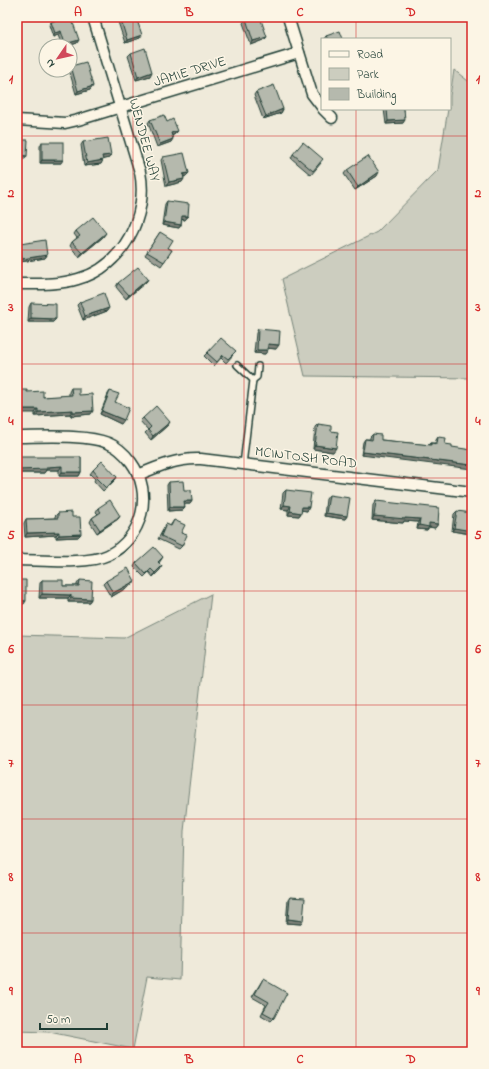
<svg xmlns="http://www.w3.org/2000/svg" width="489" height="1069" font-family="'Indie Flower',sans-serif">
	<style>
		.green { fill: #cccdbf; stroke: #76857a }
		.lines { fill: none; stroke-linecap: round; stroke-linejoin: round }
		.lane-casing { stroke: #1f3d34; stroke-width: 8 }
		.street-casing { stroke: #1f3d34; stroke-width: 13 }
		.lane { stroke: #fcf5e5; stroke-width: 5 }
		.street { stroke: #fcf5e5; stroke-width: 10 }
		.wall { fill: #9c9f95; stroke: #1f3d34 }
		.shaded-wall { fill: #7f8279; stroke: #1f3d34 }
		.building { fill: #b5b9ad; stroke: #1f3d34 }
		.grid { fill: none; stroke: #d62828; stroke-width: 1; stroke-opacity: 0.55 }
		.labels { text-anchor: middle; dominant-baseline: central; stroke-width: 3; stroke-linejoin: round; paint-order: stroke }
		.street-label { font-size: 14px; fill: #1f3d34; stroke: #fcf5e5 }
		.neatline { fill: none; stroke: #d62828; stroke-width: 1.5 }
		.grid-label { font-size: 13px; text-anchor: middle; font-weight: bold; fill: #d62828 }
	</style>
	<rect width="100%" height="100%" fill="#efeada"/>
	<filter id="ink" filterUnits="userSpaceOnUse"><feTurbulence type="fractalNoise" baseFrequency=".025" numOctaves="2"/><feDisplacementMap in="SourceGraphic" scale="8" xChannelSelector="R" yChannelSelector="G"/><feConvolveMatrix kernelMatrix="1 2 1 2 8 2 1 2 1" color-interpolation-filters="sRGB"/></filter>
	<g filter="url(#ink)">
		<g class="green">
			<polygon points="454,70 472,84 472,378 305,376 282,279 377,232 438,170 448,109 450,109 450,96"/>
			<polygon points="211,594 184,831 180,980 147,977 133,1049 49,1032 17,1031 17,635 124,638"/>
		</g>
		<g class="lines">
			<defs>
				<g id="lane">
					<polyline points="237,365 253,380 243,465"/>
					<polyline points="253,380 257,377 258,366"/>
				</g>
				<g id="street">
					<polyline points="288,17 312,94 322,107"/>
					<polyline points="323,109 332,118"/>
					<polyline points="17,120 65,123 78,120 299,53"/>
					<path d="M17 284C38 284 58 285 78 279 123 267 149 215 140 172L93 17"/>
					<path d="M17 437C42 437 86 434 108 443 118 447 125 454 131 462 154 493 143 538 108 555 87 565 41 560 17 560"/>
					<path d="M138 475C159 466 178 458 201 459L472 492"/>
				</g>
			</defs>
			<use href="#lane" class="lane-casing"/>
			<use href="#street" class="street-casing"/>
			<use href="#lane" class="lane"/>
			<use href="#street" class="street"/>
		</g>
		<g class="wall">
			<polygon points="118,17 136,17 140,38 125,43 117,19"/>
			<polygon points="317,17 330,17 318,20"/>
			<polygon points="246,19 264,40 251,45 243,23"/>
			<polygon points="51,22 77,43 68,46 62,46 58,35 53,37 49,25"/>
			<polygon points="326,36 343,39 324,39"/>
			<polygon points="131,53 150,76 136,80 128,56"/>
			<polygon points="71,66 93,86 90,90 76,94 69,70 70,70 70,68"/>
			<polygon points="256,92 283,109 281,113 263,119 254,95"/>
			<polygon points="384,109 404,109 403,123 386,124"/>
			<polygon points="150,120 167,122 175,134 172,136 171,142 157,147 148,123"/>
			<polygon points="42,142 61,163 40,163 40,146"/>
			<polygon points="83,142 111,155 109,158 103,159 101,164 84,166 81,145"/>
			<polygon points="293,154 321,163 311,175 291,158"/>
			<polygon points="163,157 189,173 186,176 184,177 182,182 166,186 161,160"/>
			<polygon points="347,170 377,176 355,190 344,174"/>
			<polygon points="167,201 188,216 185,220 182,219 181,225 179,228 162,225 165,204"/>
			<polygon points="76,231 103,237 79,257 70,246 72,242 77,238 74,234"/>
			<polygon points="160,232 168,248 172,250 161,266 145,255"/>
			<polygon points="20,244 47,255 45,258 20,262 18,247"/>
			<polygon points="148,279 146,282 126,299 116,287 118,283"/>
			<polygon points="80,302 107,311 83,320 77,305"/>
			<polygon points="31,303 56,319 53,322 28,322 29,307"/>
			<polygon points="258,329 276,349 268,348 265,354 254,353 256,333"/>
			<polygon points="207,353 233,355 226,363 221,358 214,366 204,356"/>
			<polygon points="71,388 79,395 91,414 71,416 70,414 35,416 35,413 27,392 43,397 69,396 69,392"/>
			<polygon points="110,391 115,402 121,424 100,414 108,394"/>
			<polygon points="143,418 168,425 151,440 145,433 148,430 140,421"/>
			<polygon points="318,424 331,431 333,452 313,449 315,427"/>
			<polygon points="373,434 381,440 429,445 431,443 435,443 436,440 438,437 445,444 452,447 361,455 363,442 365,439 370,439 370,437"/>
			<polygon points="81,457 81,472 79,476 59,476 59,470 46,470 44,473 17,473"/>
			<polygon points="93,470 117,477 115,480 103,491 94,481 95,479 90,474"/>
			<polygon points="169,482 184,490 192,501 190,504 184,504 182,510 168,511 167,485"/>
			<polygon points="286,490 309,507 307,511 302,510 301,513 299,516 288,515 288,510 281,509 283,493"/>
			<polygon points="329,495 347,516 345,519 324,516 326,499"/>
			<polygon points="376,501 438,524 435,528 429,527 427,530 417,529 418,522 404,521 403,523 372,520 373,505"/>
			<polygon points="98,508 120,516 118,519 97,533 90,522 92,518 98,514 96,512"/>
			<polygon points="457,511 471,534 452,531 454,514"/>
			<polygon points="58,513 72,517 78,537 56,538 56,535 25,537 24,523 26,519 55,518 55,516"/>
			<polygon points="174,520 181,533 182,546 179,549 158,539 164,528 166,524 170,526"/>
			<polygon points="163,557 159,563 160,570 153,577 149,572 144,577 134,567 136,563"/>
			<polygon points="42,580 63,586 77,586 77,584 80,580 91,599 89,602 68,602 68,598 39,598 40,583"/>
			<polygon points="106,581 133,584 111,597 103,584"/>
			<polygon points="290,897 301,924 286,923 288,900"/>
			<polygon points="263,979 274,1018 271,1021 261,1015 266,1005 252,997"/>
		</g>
		<g class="shaded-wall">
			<polygon points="321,17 330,17 318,20"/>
			<polygon points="61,31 58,35 53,37 55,33"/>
			<polygon points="142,35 140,38 125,43 127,40"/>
			<polygon points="267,37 264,40 251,45 253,41"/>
			<polygon points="79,40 77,43 68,46 64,46 65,44"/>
			<polygon points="152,72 150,76 136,80 138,77"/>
			<polygon points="93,86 90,90 76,94 78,91"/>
			<polygon points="283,109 281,113 263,119 266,116"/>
			<polygon points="405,120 403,123 386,124 388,121"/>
			<polygon points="178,131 175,134 169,137 171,133"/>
			<polygon points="173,139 171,142 157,147 160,144"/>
			<polygon points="17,155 27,156 25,159 17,159"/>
			<polygon points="111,155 109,158 100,160 102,156"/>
			<polygon points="42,160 63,160 61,163 40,163"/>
			<polygon points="103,160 101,164 84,166 87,163"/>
			<polygon points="379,172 377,176 355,190 358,187"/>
			<polygon points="189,173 186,176 181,177 183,174"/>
			<polygon points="184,179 182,182 166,186 169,182"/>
			<polygon points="182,216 188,216 185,220 180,219"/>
			<polygon points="164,222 181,225 179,228 162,225"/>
			<polygon points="106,233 103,237 79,257 82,253"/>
			<polygon points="47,255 45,258 20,262 22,259"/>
			<polygon points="148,279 146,282 126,299 129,295"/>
			<polygon points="109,308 107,311 83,320 85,316"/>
			<polygon points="31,318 56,319 53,322 28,322"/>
			<polygon points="268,344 279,345 276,349 266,348"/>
			<polygon points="257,350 268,350 265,354 254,353"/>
			<polygon points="17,409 38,409 35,413 17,413"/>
			<polygon points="73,410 70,414 35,416 38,412"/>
			<polygon points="93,411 91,414 71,416 73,412"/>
			<polygon points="102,411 124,420 121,424 100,414"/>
			<polygon points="170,422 168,425 151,440 153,436"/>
			<polygon points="315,445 336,448 333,452 313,449"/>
			<polygon points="363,452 472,465 472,469 361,455"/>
			<polygon points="62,466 59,470 46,470 44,473 17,473 17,470 47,467"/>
			<polygon points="62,472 81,472 79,476 59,476"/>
			<polygon points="117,477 115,480 103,491"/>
			<polygon points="184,501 192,501 190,504 182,504"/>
			<polygon points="284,505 291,506 288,510 281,509"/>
			<polygon points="170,507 185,507 182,510 168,511"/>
			<polygon points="302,507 309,507 307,511 300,510"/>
			<polygon points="290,511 301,513 299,516 288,515"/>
			<polygon points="326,513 347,516 345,519 324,516"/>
			<polygon points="120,516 118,519 97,533 100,530"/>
			<polygon points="374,516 405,518 420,519 418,522 404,521 403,523 372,520"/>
			<polygon points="429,523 438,524 435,528 429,527 427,530 417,529 419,525"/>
			<polygon points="454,528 472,530 472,532 471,534 452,531"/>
			<polygon points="59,532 56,535 25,537 27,533"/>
			<polygon points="81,534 78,537 56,538 59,535"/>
			<polygon points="162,566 160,570 153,577 155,573"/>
			<polygon points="135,581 133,584 111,597 113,593"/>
			<polygon points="42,594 71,595 68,598 39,598"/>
			<polygon points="71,598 91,599 89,602 68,602"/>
			<polygon points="17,600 26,601 24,604 17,604"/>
			<polygon points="288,919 303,921 301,924 286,923"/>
		</g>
		<g class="building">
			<polygon points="65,17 71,17 79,40 65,44 61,31 55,33 51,22"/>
			<polygon points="120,17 136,17 142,35 127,40"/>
			<polygon points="253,17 260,17 267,37 253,41 246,19"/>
			<polygon points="340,31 343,39 328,39 326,36"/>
			<polygon points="145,48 152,72 138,77 131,53"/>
			<polygon points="86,62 93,86 78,91 71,66"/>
			<polygon points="274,85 283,109 266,116 256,92"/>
			<polygon points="387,109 404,109 405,120 388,121"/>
			<polygon points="164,115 167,122 173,119 178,131 171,133 173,139 160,144 150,120"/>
			<polygon points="108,138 111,155 102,156 103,160 87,163 83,142"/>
			<polygon points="17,140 28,140 27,156 17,155"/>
			<rect x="42" y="142" width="21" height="18"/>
			<polygon points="303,142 323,159 313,171 293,154"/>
			<polygon points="184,153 189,173 183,174 184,179 169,182 163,157"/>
			<polygon points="368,156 379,172 358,187 347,170"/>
			<polygon points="167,201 189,204 188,216 182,216 181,225 164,222"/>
			<polygon points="93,217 106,233 82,253 72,242 80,236 76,231"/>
			<polygon points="160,232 173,240 168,248 172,250 164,262 147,252"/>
			<polygon points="45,240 47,255 22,259 20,244"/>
			<polygon points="138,267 148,279 129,295 118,283"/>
			<polygon points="104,293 109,308 85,316 80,302"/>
			<polygon points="31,303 56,304 56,319 31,318"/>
			<polygon points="258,329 280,331 279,345 268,344 268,350 257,350"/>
			<polygon points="221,338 236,351 228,359 223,355 217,362 207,353"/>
			<polygon points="71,388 79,388 79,395 92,394 93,411 73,412 73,410 38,412 38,409 17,409 17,390 27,390 27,392 43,391 43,397 72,395"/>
			<polygon points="110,391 119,394 115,402 129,408 124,420 102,411"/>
			<polygon points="156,406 170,422 153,436 148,430 151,427 143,418"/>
			<polygon points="318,424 331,426 331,431 338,432 336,448 315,445"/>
			<polygon points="373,434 381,435 381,440 431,445 431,443 437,444 438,437 446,438 445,444 452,445 452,447 472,450 472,465 363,452 365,439 372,440"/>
			<polygon points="17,457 81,457 81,472 62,472 62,466 47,467 47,469 17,470"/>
			<polygon points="102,461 117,477 106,488 96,478 98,476 93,470"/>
			<polygon points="183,481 184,490 191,490 192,501 184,501 185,507 170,507 169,482"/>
			<polygon points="286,490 311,493 309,507 302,507 301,513 290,511 291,506 284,505"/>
			<polygon points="329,495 350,498 347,516 326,513"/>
			<polygon points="110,500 120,516 100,530 92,518 101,512 98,508"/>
			<polygon points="376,501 439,508 438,524 429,523 429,527 419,525 420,519 405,518 405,519 374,516"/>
			<polygon points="457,511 472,513 472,531 454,528"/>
			<polygon points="72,512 72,517 80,517 81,534 59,535 59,532 27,533 26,519 58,518 58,513"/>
			<polygon points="174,520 185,525 181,533 187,535 182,546 161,536 166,524 171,526"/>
			<polygon points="154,547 163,557 158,562 162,566 155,573 151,569 146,574 136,563"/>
			<polygon points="128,568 135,581 113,593 106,581"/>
			<polygon points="17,580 26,580 26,601 17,600"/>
			<polygon points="42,580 63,580 63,586 79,586 80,580 92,581 91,599 71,598 71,595 42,594"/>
			<polygon points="290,897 305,898 303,921 288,919"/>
			<polygon points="263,979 287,993 274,1018 263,1012 269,1002 255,994"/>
		</g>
	</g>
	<path class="grid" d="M133 17V1052M244 17V1052M356 17V39M356 109V1052M17 136H472M17 250H472M17 364H472M17 478H472M17 591H472M17 705H472M17 819H472M17 933H472"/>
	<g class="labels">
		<g class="street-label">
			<text transform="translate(190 72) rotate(-17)">JAMIE DRIVE</text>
			<text transform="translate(144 140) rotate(75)">WENDEE WAY</text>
			<text transform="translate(306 458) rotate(7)">MCINTOSH ROAD</text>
		</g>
	</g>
	<rect width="489" height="1069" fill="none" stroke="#fcf5e5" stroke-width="44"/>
	<rect x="321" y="38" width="130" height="72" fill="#fcf5e5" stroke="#a4ab9e"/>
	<rect x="329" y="51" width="20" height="6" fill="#fcf5e5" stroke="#a4ab9e"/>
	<text x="357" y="58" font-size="12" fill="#1f3d34">Road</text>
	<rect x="329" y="68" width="20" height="12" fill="#cccdbf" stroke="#a4ab9e"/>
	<text x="357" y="78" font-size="12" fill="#1f3d34">Park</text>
	<rect x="329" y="88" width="20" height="12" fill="#b5b9ad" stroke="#a4ab9e"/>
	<text x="357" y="98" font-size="12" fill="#1f3d34">Building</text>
	<g transform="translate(58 58) rotate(236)"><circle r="19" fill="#fcf5e5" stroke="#a4ab9e"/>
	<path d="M0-3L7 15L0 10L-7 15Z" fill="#d1495b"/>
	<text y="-6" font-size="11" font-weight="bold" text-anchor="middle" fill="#1f3d34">N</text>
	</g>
	<path d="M40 1023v6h67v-6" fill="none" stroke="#1f3d34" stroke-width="2"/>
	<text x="46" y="1023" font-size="12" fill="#1f3d34" stroke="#fcf5e5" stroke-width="3" paint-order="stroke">50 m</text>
	<rect x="22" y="22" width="445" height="1025" class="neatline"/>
	<g class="grid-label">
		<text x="78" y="16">A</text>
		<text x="189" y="16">B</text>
		<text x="300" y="16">C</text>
		<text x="411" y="16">D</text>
		<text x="11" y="83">1</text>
		<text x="478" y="83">1</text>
		<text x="11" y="197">2</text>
		<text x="478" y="197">2</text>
		<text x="11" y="311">3</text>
		<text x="478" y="311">3</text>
		<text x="11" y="425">4</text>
		<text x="478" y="425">4</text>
		<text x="11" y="539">5</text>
		<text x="478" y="539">5</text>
		<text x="11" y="653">6</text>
		<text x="478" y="653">6</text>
		<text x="11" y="767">7</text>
		<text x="478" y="767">7</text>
		<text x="11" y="881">8</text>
		<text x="478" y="881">8</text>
		<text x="11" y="995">9</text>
		<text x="478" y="995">9</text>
		<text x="78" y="1063">A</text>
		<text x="189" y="1063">B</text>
		<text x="300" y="1063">C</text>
		<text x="411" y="1063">D</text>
	</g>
</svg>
